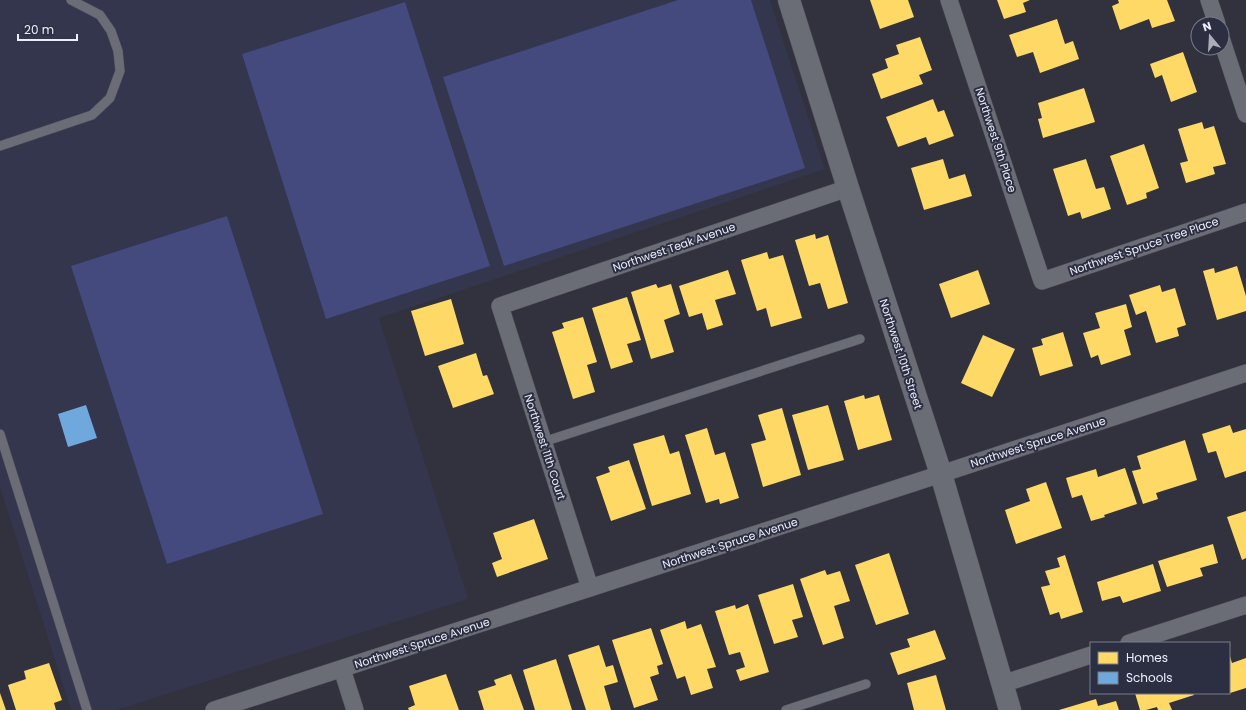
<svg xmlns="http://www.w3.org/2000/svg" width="1246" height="710" font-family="Poppins,sans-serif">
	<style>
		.built { fill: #33364d }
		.green { fill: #44497e }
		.homes { fill: #ffd966 }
		.schools { fill: #6fa8dc }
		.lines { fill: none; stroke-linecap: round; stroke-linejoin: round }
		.service-casing { stroke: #50515b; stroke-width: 10 }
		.minor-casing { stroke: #50515b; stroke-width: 18 }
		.tertiary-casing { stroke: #50515b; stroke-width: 23 }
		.service { stroke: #6a6c76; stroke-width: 9 }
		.minor { stroke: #6a6c76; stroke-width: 17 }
		.tertiary { stroke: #6a6c76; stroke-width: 22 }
		.labels { text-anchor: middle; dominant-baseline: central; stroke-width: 4; stroke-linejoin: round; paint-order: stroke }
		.street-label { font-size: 11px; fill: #eceffb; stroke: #2c2f42 }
	</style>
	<rect width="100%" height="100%" fill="#31323d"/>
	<polygon class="built" points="0,0 770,0 825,169 379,318 468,599 116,710 71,710 0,487"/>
	<g class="green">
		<polygon points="678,0 751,0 805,168 504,266 443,77"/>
		<polygon points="405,2 490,266 326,319 242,54"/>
		<polygon points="227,216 323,514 167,564 71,266"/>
	</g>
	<g class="homes">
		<polygon points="870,0 908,0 914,17 880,29"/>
		<polygon points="997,0 1030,0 1023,3 1026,12 1004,19"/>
		<polygon points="1118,0 1167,0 1175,21 1152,28 1149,19 1120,30 1112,6 1119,3"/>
		<polygon points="1057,19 1065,44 1073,41 1079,59 1040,73 1033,52 1017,57 1009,35"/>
		<polygon points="920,37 932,70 919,75 923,84 881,99 872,74 888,68 885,59 899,54 896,45"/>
		<polygon points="1183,52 1197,92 1171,102 1162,75 1155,78 1150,64"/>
		<polygon points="1084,88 1095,122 1043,138 1038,119 1042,118 1038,103"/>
		<polygon points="933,99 938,112 944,110 954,136 929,145 926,137 898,147 886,117"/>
		<polygon points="1202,122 1204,129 1214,126 1226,164 1213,167 1215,174 1186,183 1180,163 1188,161 1178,129"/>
		<polygon points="1144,144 1159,188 1146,193 1147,198 1127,205 1110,156"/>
		<polygon points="943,159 949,179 965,174 972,196 924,210 911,168"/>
		<polygon points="1086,159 1096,189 1104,187 1111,209 1082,219 1080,212 1068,216 1053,169"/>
		<polygon points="815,234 816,239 828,235 848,303 828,309 820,283 809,286 795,240"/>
		<polygon points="767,252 769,259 783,255 802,318 771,327 766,308 757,311 741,260"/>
		<polygon points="1237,266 1246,296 1246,311 1217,320 1203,271 1214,268 1215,273"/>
		<polygon points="728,270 736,294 715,300 723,325 707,330 702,313 689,317 679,286"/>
		<polygon points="978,270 990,304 951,318 939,284"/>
		<polygon points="656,284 658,288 671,284 680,314 664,320 674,352 651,359 631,292"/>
		<polygon points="1160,285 1162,292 1175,288 1186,325 1177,328 1179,336 1156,343 1146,311 1136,315 1129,295"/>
		<polygon points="627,297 641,340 627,344 633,362 611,369 592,308"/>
		<polygon points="451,299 464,344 425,356 411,311"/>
		<polygon points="1126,304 1132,327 1124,330 1131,355 1101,365 1098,355 1091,358 1083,333 1100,328 1095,313"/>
		<polygon points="583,317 597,362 587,365 595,392 573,399 552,332 564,328 562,323"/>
		<polygon points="1063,332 1073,366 1040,376 1032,348 1043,345 1041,339"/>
		<polygon points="983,335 1015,349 992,397 961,383"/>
		<polygon points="476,353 483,376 487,375 494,394 453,408 438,366"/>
		<polygon points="864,395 865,399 879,395 892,440 858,450 844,401"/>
		<polygon points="828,405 844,460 808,470 792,415"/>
		<polygon points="782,408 801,475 763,487 751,444 766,440 758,415"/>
		<polygon points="1230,425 1233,433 1246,429 1246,471 1225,478 1216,451 1208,453 1202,434"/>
		<polygon points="707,428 715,455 725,452 739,498 720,504 719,499 706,503 685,435"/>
		<polygon points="664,435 670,454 679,451 691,494 652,506 633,444"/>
		<polygon points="1185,440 1197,480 1156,493 1158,499 1143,504 1132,471 1141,469 1137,456"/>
		<polygon points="629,460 646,509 611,521 596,477 610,472 608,467"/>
		<polygon points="1125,468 1137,504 1104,515 1105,517 1091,521 1082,495 1072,498 1066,478 1096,469 1098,477"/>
		<polygon points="1046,482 1062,528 1016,544 1005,510 1030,501 1026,489"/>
		<polygon points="1246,511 1246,558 1242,560 1227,517"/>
		<polygon points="534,519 548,559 497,577 492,563 502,559 493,533"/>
		<polygon points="1213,544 1218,563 1200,568 1203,576 1167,587 1158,561"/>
		<polygon points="889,553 909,614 876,625 855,565"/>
		<polygon points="1065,555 1083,612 1061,619 1059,612 1050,615 1041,587 1050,585 1045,571 1060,567 1057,558"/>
		<polygon points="1153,564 1161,591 1123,603 1120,596 1102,601 1097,582"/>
		<polygon points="825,570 827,575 840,571 850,601 834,606 844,638 823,645 800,579"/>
		<polygon points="793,584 803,617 792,620 798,637 774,644 758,595"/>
		<polygon points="748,604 769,672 740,681 736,670 745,667 740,652 729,655 715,611 735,605 736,609"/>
		<polygon points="685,621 687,629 701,624 716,667 707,669 713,688 691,695 685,676 677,679 660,630"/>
		<polygon points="651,628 663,664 657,666 659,674 650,677 658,700 634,708 612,640"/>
		<polygon points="935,630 946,659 898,675 890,653 910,647 907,639"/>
		<polygon points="599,645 606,667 613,665 618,682 604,686 611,710 586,710 568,655"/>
		<polygon points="1229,653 1232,663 1246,658 1246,688 1230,693"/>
		<polygon points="556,659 572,710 535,710 523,670"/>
		<polygon points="49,663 62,700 54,703 56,710 16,710 8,685 26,679 24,671"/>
		<polygon points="446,674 459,710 409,710 408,708 415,705 409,686"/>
		<polygon points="511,674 524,710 484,710 478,691 496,685 494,680"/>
		<polygon points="936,675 946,710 914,710 907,683"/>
		<polygon points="0,693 6,710 0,710"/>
		<polygon points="1135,693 1193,693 1194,695 1169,703 1172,710 1158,710 1157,707 1146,710 1140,710"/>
		<polygon points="1096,699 1098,706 1116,701 1119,710 1059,710"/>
	</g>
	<polygon class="schools" points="86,405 97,438 68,447 58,414"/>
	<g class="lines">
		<defs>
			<g id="service">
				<polyline points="0,146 92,115 110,98 120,71 118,51 111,31 100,15 71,0"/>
				<polyline points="0,434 87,710"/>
				<polyline points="543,442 860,339"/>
				<polyline points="786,710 866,684"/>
			</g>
			<g id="minor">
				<polyline points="949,0 1042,281 1246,212"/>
				<polyline points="1209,0 1217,24"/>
				<polyline points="1222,41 1246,114"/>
				<polyline points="590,588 500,306 848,188"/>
				<polyline points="1129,643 1246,605"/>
				<polyline points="342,669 355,710"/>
				<polyline points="1002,684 1091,655"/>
				<polyline points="214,710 941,474 1246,373"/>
			</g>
			<polyline id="tertiary" points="789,0 848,188 941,474 1010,710"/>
		</defs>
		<use href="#service" class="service-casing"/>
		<use href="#minor" class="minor-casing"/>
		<use href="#tertiary" class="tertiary-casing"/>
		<use href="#service" class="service"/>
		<use href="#minor" class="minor"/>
		<use href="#tertiary" class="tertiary"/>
	</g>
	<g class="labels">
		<g class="street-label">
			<text transform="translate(996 140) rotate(72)">Northwest 9th Place</text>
			<text transform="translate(1144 246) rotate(-19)">Northwest Spruce Tree Place</text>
			<text transform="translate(674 247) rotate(-19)">Northwest Teak Avenue</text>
			<text transform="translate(901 354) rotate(72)">Northwest 10th Street</text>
			<text transform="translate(1038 442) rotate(-18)">Northwest Spruce Avenue</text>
			<text transform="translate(545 447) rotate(72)">Northwest 11th Court</text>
			<text transform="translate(730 543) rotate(-18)">Northwest Spruce Avenue</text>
			<text transform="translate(422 643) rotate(-18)">Northwest Spruce Avenue</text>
		</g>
	</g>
	<rect x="1090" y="642" width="140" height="52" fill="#2c2f42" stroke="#797c8c"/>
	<rect x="1098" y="652" width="20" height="12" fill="#ffd966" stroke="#797c8c"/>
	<text x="1126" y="662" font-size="12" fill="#eceffb">Homes</text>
	<rect x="1098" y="672" width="20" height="12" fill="#6fa8dc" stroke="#797c8c"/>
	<text x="1126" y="682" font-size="12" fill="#eceffb">Schools</text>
	<g transform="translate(1210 36) rotate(342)"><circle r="19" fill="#2c2f42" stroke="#797c8c"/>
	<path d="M0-3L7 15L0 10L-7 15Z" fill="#abadb8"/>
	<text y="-6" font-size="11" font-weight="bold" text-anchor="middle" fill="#eceffb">N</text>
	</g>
	<path d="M18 34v6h59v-6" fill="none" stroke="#eceffb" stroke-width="2"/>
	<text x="24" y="34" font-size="12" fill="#eceffb" stroke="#2c2f42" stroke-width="3" paint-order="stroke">20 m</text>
</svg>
